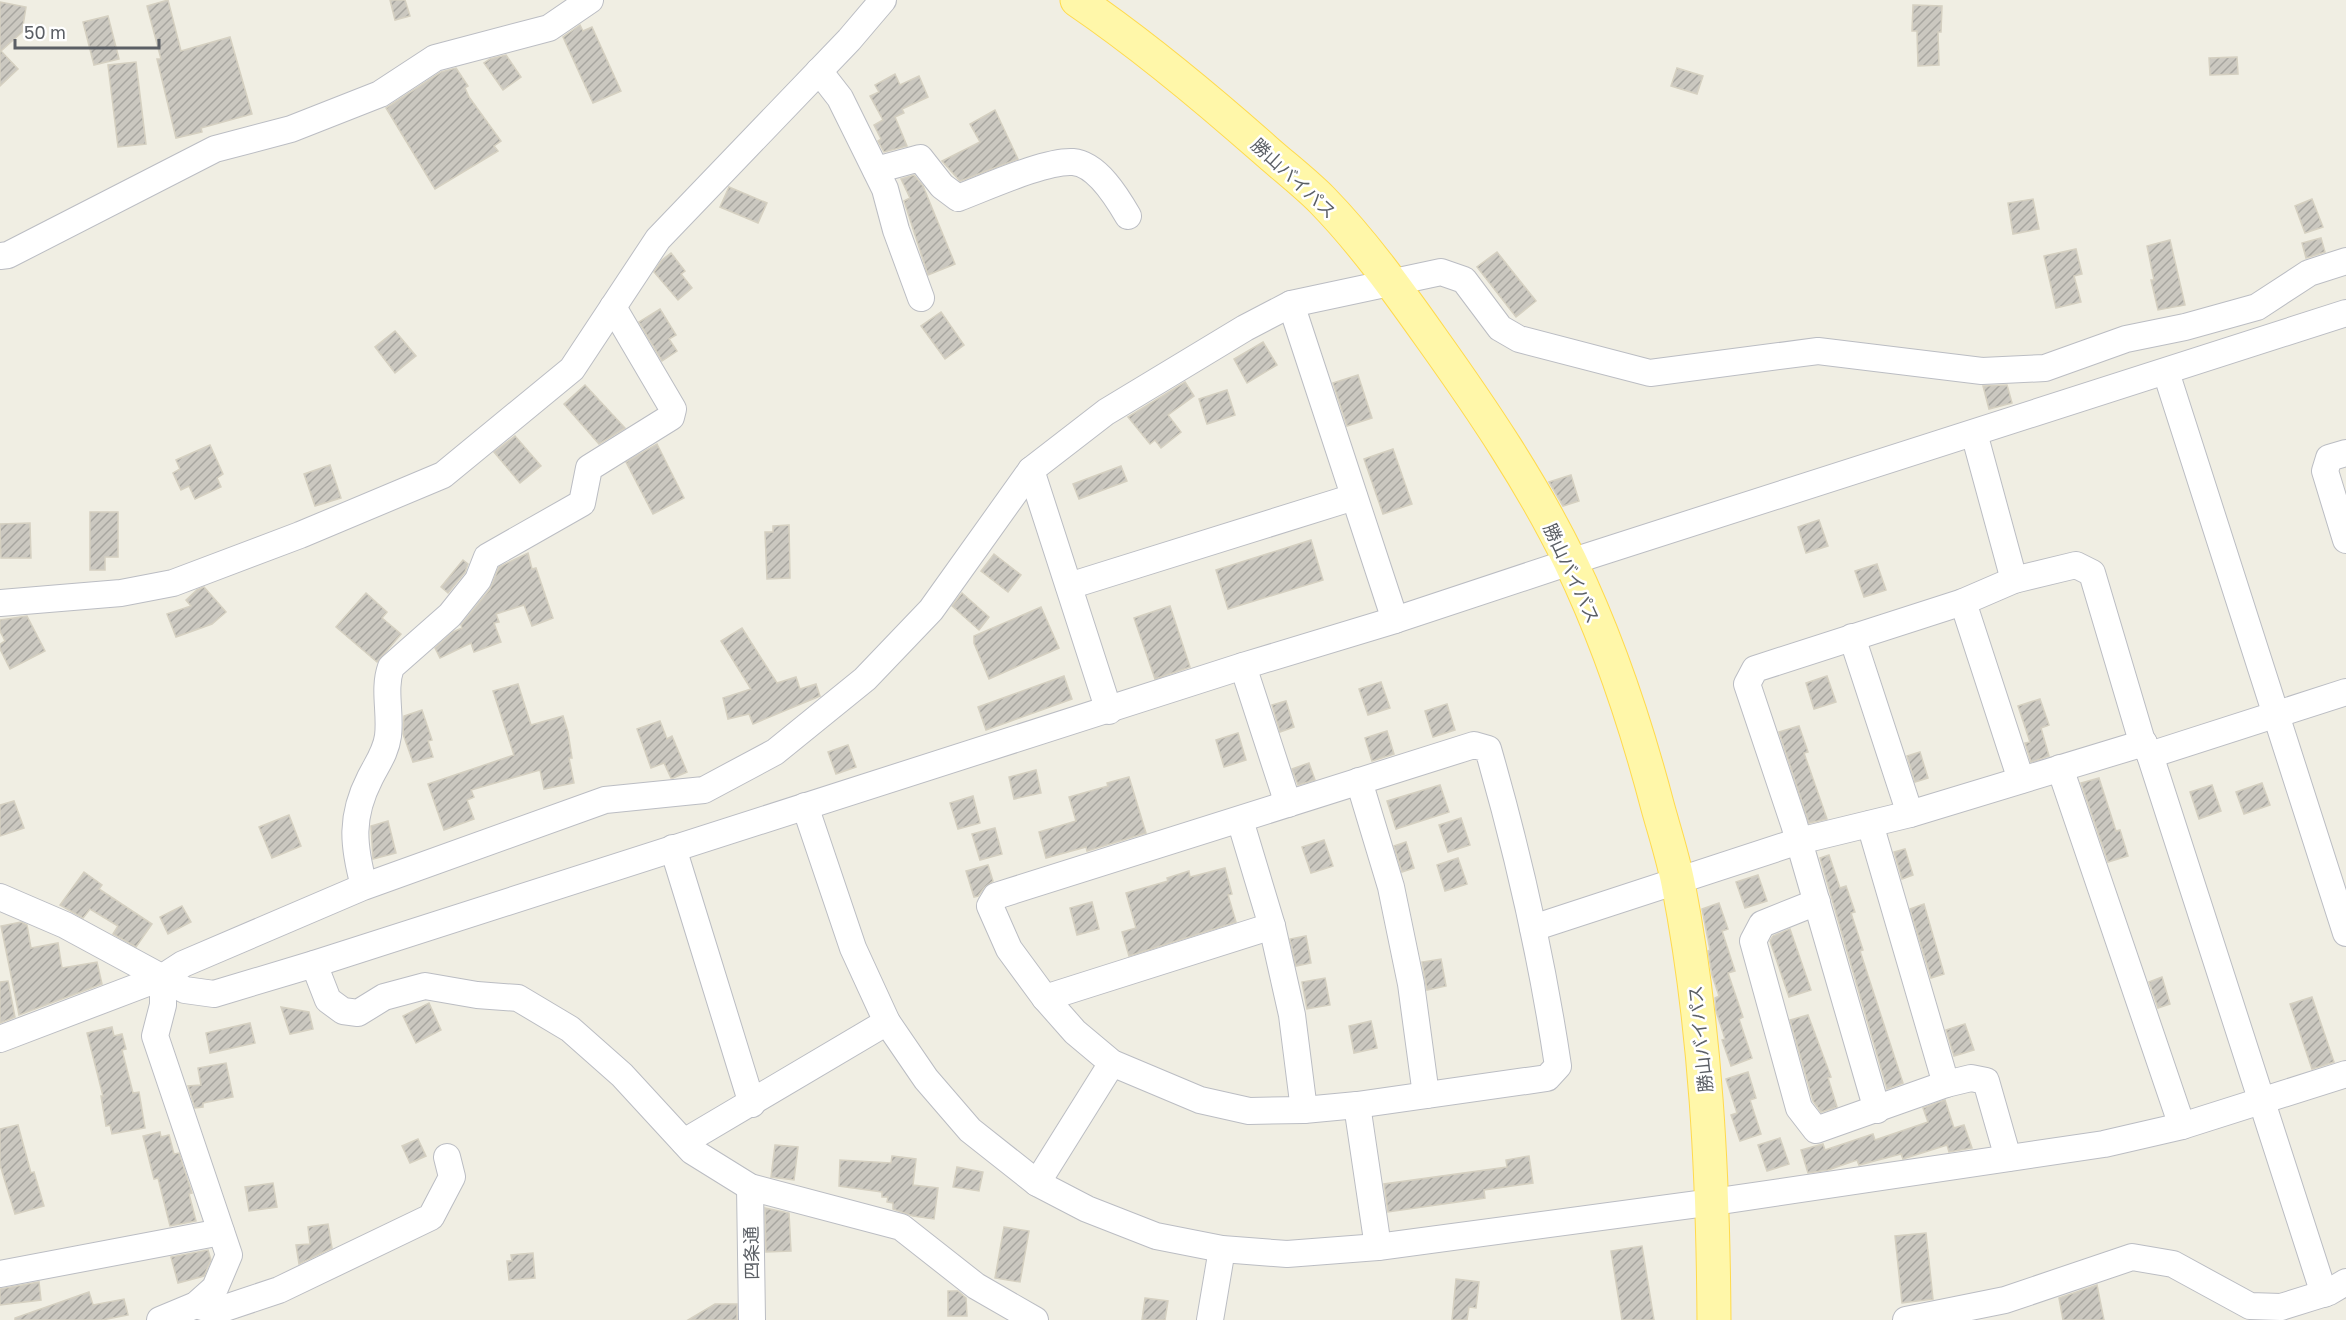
<svg xmlns="http://www.w3.org/2000/svg" width="2346" height="1320" font-family="'Golos Text','Noto Sans JP',sans-serif">
	<style>
		.building { fill: url(#building-hatch); stroke: #d5d0c1; stroke-width: 1.5 }
		.lines { fill: none; stroke-linecap: round; stroke-linejoin: round }
		.minor-casing { stroke: #bbbdc3; stroke-width: 28 }
		.major-casing { stroke: #ffda4d; stroke-width: 35 }
		.minor { stroke: #fff; stroke-width: 26 }
		.major { stroke: #fff7a9; stroke-width: 33 }
		.labels { text-anchor: middle; dominant-baseline: central; stroke-width: 5; stroke-linejoin: round; paint-order: stroke }
		.street-label { font-size: 18px; fill: #5b5f65; stroke: #fff }
	</style>
	<defs>
		<pattern id="building-hatch" width="6" height="6" patternUnits="userSpaceOnUse" patternTransform="scale(1.5)"><rect width="6" height="6" fill="#cbc8c0"/><path d="M-1 1l2-2M0 6l6-6M5 7l2-2" fill="none" stroke="#a8a6a0"/></pattern>
	</defs>
	<rect width="100%" height="100%" fill="#f0eee3"/>
	<g class="building">
		<polygon points="168,0 181,51 230,37 252,114 201,128 202,132 176,138 157,59 161,59 147,6"/>
		<polygon points="390,0 405,0 410,16 395,20"/>
		<polygon points="0,2 26,7 22,32 1,51 18,69 0,86"/>
		<polygon points="1913,5 1942,6 1941,32 1938,32 1939,65 1918,66 1917,31 1912,31"/>
		<polygon points="108,16 119,59 94,65 83,22"/>
		<polygon points="580,25 583,31 592,27 621,91 593,103 563,37"/>
		<polygon points="506,55 521,77 503,90 484,63 490,59"/>
		<polygon points="2237,57 2238,74 2210,75 2209,58"/>
		<polygon points="136,62 146,144 118,147 108,65"/>
		<polygon points="456,68 468,86 465,88 469,97 501,141 494,146 498,151 435,189 386,108 441,72"/>
		<polygon points="1677,68 1703,76 1697,94 1671,86"/>
		<polygon points="895,74 900,85 919,76 928,97 902,109 904,113 895,117 907,146 884,152 878,141 881,139 874,125 883,120 870,96 879,92 875,85"/>
		<polygon points="995,110 1018,159 960,181 942,161 980,142 970,124"/>
		<polygon points="914,175 923,186 955,264 928,275 904,201 910,198 901,179"/>
		<polygon points="729,187 767,203 758,223 720,207"/>
		<polygon points="2033,199 2039,229 2013,234 2008,203"/>
		<polygon points="2312,199 2323,227 2305,233 2295,206"/>
		<polygon points="2321,238 2325,252 2306,258 2302,243"/>
		<polygon points="2170,240 2185,305 2158,310 2151,280 2154,280 2147,246"/>
		<polygon points="2076,249 2082,274 2074,276 2081,302 2056,308 2044,256"/>
		<polygon points="1497,252 1536,301 1516,317 1477,267"/>
		<polygon points="671,253 685,271 681,274 692,288 678,300 654,272 662,260"/>
		<polygon points="660,309 676,335 669,339 677,351 662,361 639,322"/>
		<polygon points="941,312 964,345 945,359 921,326"/>
		<polygon points="395,331 416,356 395,373 375,347"/>
		<polygon points="1263,342 1277,365 1247,383 1234,359"/>
		<polygon points="1358,375 1372,418 1347,426 1333,383"/>
		<polygon points="1185,382 1194,396 1168,415 1181,432 1161,448 1155,440 1150,444 1128,417"/>
		<polygon points="585,385 625,428 599,444 564,404"/>
		<polygon points="2007,385 2012,403 1989,409 1983,386"/>
		<polygon points="1227,390 1235,415 1207,424 1199,399"/>
		<polygon points="515,436 541,466 520,483 494,452"/>
		<polygon points="657,444 684,498 653,514 626,462"/>
		<polygon points="210,445 223,474 217,478 221,487 195,499 189,486 181,490 173,473 180,469 176,460"/>
		<polygon points="1393,449 1412,504 1383,514 1364,459"/>
		<polygon points="330,465 341,498 315,506 304,474"/>
		<polygon points="1121,466 1127,481 1079,499 1073,484"/>
		<polygon points="1571,475 1579,501 1563,506 1549,482"/>
		<polygon points="90,512 118,512 118,557 105,557 105,570 90,570"/>
		<polygon points="1819,520 1828,546 1806,553 1798,527"/>
		<polygon points="30,523 31,558 1,558 0,524"/>
		<polygon points="789,525 790,578 767,579 765,532 773,532 773,526"/>
		<polygon points="1311,540 1323,580 1228,609 1216,570"/>
		<polygon points="528,553 532,569 536,568 553,618 532,626 524,605 496,614 499,622 494,623 501,642 474,652 471,643 440,658 435,648 453,632 462,628 461,625 490,589 499,567"/>
		<polygon points="994,554 1021,575 1008,592 981,571"/>
		<polygon points="463,560 468,564 465,572 448,593 441,587"/>
		<polygon points="1877,564 1886,590 1864,597 1855,571"/>
		<polygon points="204,587 226,612 212,624 176,637 167,614 191,606 186,600 197,590"/>
		<polygon points="366,593 387,612 382,618 401,634 377,662 336,627"/>
		<polygon points="962,593 989,617 979,630 952,606"/>
		<polygon points="1170,606 1190,667 1155,679 1134,618"/>
		<polygon points="1041,607 1059,648 989,679 974,643 974,636"/>
		<polygon points="27,616 45,651 10,669 0,649 0,644 5,641 0,631 0,620"/>
		<polygon points="742,628 777,683 796,677 800,689 816,684 820,696 753,724 749,714 728,719 723,698 751,689 721,641"/>
		<polygon points="1064,676 1072,699 986,730 978,707"/>
		<polygon points="1827,676 1836,702 1814,709 1806,683"/>
		<polygon points="1381,682 1390,708 1368,715 1359,689"/>
		<polygon points="518,684 531,725 563,716 568,732 572,758 569,758 574,783 544,789 540,770 471,790 474,797 467,800 474,819 444,830 428,784 514,755 493,691"/>
		<polygon points="2040,699 2049,725 2041,728 2049,756 2031,762 2025,743 2030,742 2018,706"/>
		<polygon points="1286,701 1294,727 1280,732 1272,705"/>
		<polygon points="1447,704 1455,730 1433,737 1425,711"/>
		<polygon points="422,710 432,740 428,741 433,757 413,762 403,734 404,716"/>
		<polygon points="660,721 667,739 672,736 687,772 673,778 671,778 664,763 651,768 637,729"/>
		<polygon points="1799,726 1808,752 1804,753 1827,819 1809,823 1779,732"/>
		<polygon points="1387,731 1394,754 1372,761 1365,738"/>
		<polygon points="1238,733 1246,760 1224,767 1216,740"/>
		<polygon points="848,745 856,767 836,774 828,752"/>
		<polygon points="1920,752 1928,778 1915,782 1907,756"/>
		<polygon points="1309,763 1315,780 1298,785 1292,769"/>
		<polygon points="1036,770 1041,793 1014,799 1009,777"/>
		<polygon points="1129,777 1146,833 1087,851 1086,847 1046,858 1039,832 1076,821 1069,797 1108,786 1107,783"/>
		<polygon points="2099,778 2116,831 2120,830 2128,856 2108,862 2081,783"/>
		<polygon points="2262,783 2270,805 2244,814 2236,792"/>
		<polygon points="1440,785 1449,812 1396,829 1387,801"/>
		<polygon points="2212,785 2221,811 2199,819 2190,792"/>
		<polygon points="973,796 980,823 958,829 950,803"/>
		<polygon points="14,801 24,828 0,836 0,805"/>
		<polygon points="289,815 301,846 272,858 259,827"/>
		<polygon points="1461,818 1470,845 1448,852 1439,825"/>
		<polygon points="388,821 396,853 373,859 371,826"/>
		<polygon points="995,828 1002,854 980,860 972,834"/>
		<polygon points="1324,840 1333,866 1311,873 1302,847"/>
		<polygon points="1406,842 1414,868 1402,872 1394,846"/>
		<polygon points="1905,849 1913,875 1902,879 1894,852"/>
		<polygon points="1829,855 1840,888 1846,886 1855,912 1851,913 1863,950 1860,951 1903,1083 1887,1089 1820,858"/>
		<polygon points="1458,858 1467,884 1445,891 1437,865"/>
		<polygon points="988,865 993,881 984,888 978,896 974,897 966,871"/>
		<polygon points="1225,868 1232,894 1228,895 1236,922 1129,956 1122,932 1136,928 1126,893 1168,881 1167,878 1189,871 1190,877"/>
		<polygon points="84,872 102,885 99,889 152,924 136,947 113,934 118,926 90,909 83,918 60,905"/>
		<polygon points="1758,875 1767,901 1745,908 1736,882"/>
		<polygon points="1092,902 1099,929 1077,935 1070,908"/>
		<polygon points="1719,903 1728,929 1722,931 1735,971 1728,973 1743,1017 1739,1019 1752,1058 1731,1066 1722,1040 1725,1039 1716,1011 1715,998 1719,996 1712,975 1708,951 1710,950 1702,909"/>
		<polygon points="1924,904 1944,974 1931,978 1910,909"/>
		<polygon points="182,906 191,922 168,934 160,917"/>
		<polygon points="21,922 27,925 31,948 58,943 62,968 97,962 102,984 19,1015 1,926"/>
		<polygon points="1790,929 1811,990 1789,997 1770,941 1773,936"/>
		<polygon points="1306,936 1311,963 1296,966 1290,939"/>
		<polygon points="1441,959 1446,986 1427,990 1422,962"/>
		<polygon points="2162,977 2170,1004 2158,1008 2149,982"/>
		<polygon points="1325,978 1330,1005 1307,1009 1302,982"/>
		<polygon points="8,981 15,1017 0,1023 0,982"/>
		<polygon points="2312,997 2334,1062 2312,1069 2290,1004"/>
		<polygon points="429,1003 441,1030 416,1043 403,1016"/>
		<polygon points="281,1007 309,1012 313,1029 290,1034"/>
		<polygon points="1808,1015 1831,1077 1828,1078 1837,1107 1821,1112 1813,1101 1790,1020"/>
		<polygon points="1371,1021 1377,1048 1354,1053 1349,1026"/>
		<polygon points="250,1023 255,1043 210,1053 206,1033"/>
		<polygon points="1965,1024 1974,1050 1954,1056 1946,1030"/>
		<polygon points="112,1027 114,1036 122,1034 126,1049 122,1050 133,1093 139,1092 145,1128 112,1134 110,1125 106,1126 101,1096 103,1096 87,1033"/>
		<polygon points="226,1063 233,1097 203,1103 203,1107 195,1108 188,1086 201,1085 198,1068"/>
		<polygon points="1748,1072 1756,1098 1750,1100 1761,1134 1740,1141 1731,1115 1737,1113 1726,1079"/>
		<polygon points="1945,1100 1954,1128 1964,1125 1972,1148 1949,1152 1947,1145 1906,1158 1903,1159 1901,1154 1859,1165 1857,1160 1828,1170 1808,1173 1801,1150 1823,1144 1825,1150 1873,1134 1875,1140 1928,1122 1923,1108"/>
		<polygon points="18,1125 31,1173 34,1172 44,1206 15,1214 0,1165 0,1129"/>
		<polygon points="160,1132 161,1137 169,1135 174,1154 179,1153 192,1193 189,1194 196,1221 170,1226 158,1178 154,1179 143,1136"/>
		<polygon points="1780,1138 1789,1164 1767,1171 1758,1145"/>
		<polygon points="418,1139 426,1156 410,1163 402,1146"/>
		<polygon points="775,1145 798,1147 794,1180 771,1177"/>
		<polygon points="892,1156 916,1159 913,1185 938,1188 934,1219 913,1216 893,1209 893,1203 887,1202 888,1197 882,1197 882,1192 839,1186 840,1160 891,1163"/>
		<polygon points="1529,1156 1533,1183 1484,1190 1485,1198 1388,1212 1384,1184 1507,1167 1506,1160"/>
		<polygon points="957,1167 983,1172 979,1191 953,1187"/>
		<polygon points="273,1183 277,1207 249,1211 245,1187"/>
		<polygon points="765,1208 789,1213 791,1251 766,1252"/>
		<polygon points="328,1224 332,1248 299,1264 296,1245 310,1244 308,1227"/>
		<polygon points="1004,1227 1029,1231 1020,1282 995,1278"/>
		<polygon points="1926,1233 1933,1299 1902,1303 1895,1236"/>
		<polygon points="1642,1246 1654,1320 1622,1320 1611,1251"/>
		<polygon points="208,1250 211,1260 204,1276 178,1283 171,1257"/>
		<polygon points="533,1253 535,1278 509,1280 507,1261 512,1261 511,1255"/>
		<polygon points="1456,1279 1479,1282 1476,1308 1469,1307 1467,1320 1452,1320"/>
		<polygon points="39,1282 41,1300 0,1305 0,1289"/>
		<polygon points="2097,1285 2104,1320 2063,1320 2059,1298"/>
		<polygon points="948,1291 958,1291 966,1298 967,1316 948,1316"/>
		<polygon points="89,1292 93,1305 124,1299 128,1315 102,1320 15,1320 15,1318"/>
		<polygon points="1145,1298 1168,1301 1165,1320 1142,1320"/>
		<polygon points="715,1304 737,1304 737,1320 688,1320"/>
	</g>
	<g class="lines">
		<defs>
			<g id="minor">
				<polyline points="819,71 840,98 885,189 896,230 921,298"/>
				<path d="M876 170 920 158 942 186 958 198C985 188 1046 160 1073 162 1097 164 1117 197 1128 216"/>
				<polyline points="0,256 8,255 215,149 291,129 380,94 435,58 549,28 590,0"/>
				<polyline points="1291,304 1395,620"/>
				<polyline points="2166,372 2346,933"/>
				<polyline points="1974,433 2014,580"/>
				<polyline points="2346,453 2329,458 2325,471 2346,540"/>
				<polyline points="1031,470 1109,711"/>
				<polyline points="1069,586 1354,497"/>
				<polyline points="1963,602 2021,780"/>
				<polyline points="0,603 121,593 173,583 300,535 443,475 572,369 658,239 849,40 883,0"/>
				<polyline points="1852,637 1910,814"/>
				<polyline points="1243,666 1288,804"/>
				<path d="M1474 745 1488 749C1518 853 1542 959 1558 1066L1547 1078 1357 1105 1304 1110 1249 1111 1200 1100 1112 1063 1075 1032 1045 998 1009 949 990 906 996 896Z"/>
				<polyline points="2150,755 2346,692"/>
				<polyline points="2060,768 2182,1126"/>
				<polyline points="1359,781 1391,887 1411,984 1426,1095"/>
				<polyline points="805,806 853,948 887,1022 926,1079 970,1130 1037,1183 1087,1209 1156,1236 1222,1249 1287,1254 1378,1247 1713,1202 2104,1144 2182,1126 2346,1074"/>
				<polyline points="1240,820 1272,926 1292,1015 1304,1110"/>
				<polyline points="1870,824 1946,1084"/>
				<polyline points="673,848 752,1104"/>
				<path d="M364 886C353 845 350 817 370 778 377 764 386 752 388 736 391 713 383 689 391 667L450 615 478 580 487 557 582 503 589 468 671 417 673 409 613 307"/>
				<polyline points="0,897 65,925 185,990 214,994 314,964 1243,666 1395,620 1570,562 2346,313"/>
				<polyline points="1817,902 1762,924 1753,941 1799,1108 1816,1130 1946,1084 1971,1078 1986,1081 2008,1158"/>
				<polyline points="1533,928 1799,841 1910,814 2144,743"/>
				<polyline points="314,964 328,1000 343,1011 358,1013 384,997 425,986 477,995 518,998 570,1029 622,1075 692,1151 750,1187 901,1227 976,1286 1035,1320"/>
				<polyline points="1045,998 1272,926"/>
				<polyline points="0,1039 163,977 183,964 363,887 605,800 704,790 775,752 865,679 931,610 1031,470 1106,412 1245,328 1291,304 1441,272 1464,280 1500,328 1519,339 1650,373 1818,351 1982,371 2045,368 2126,339 2185,327 2257,307 2309,273 2346,261"/>
				<polyline points="1357,1105 1378,1247"/>
				<polyline points="1877,1110 1794,824 1747,684 1755,669 1963,602 2014,580 2076,565 2092,573 2141,738 2150,755 2324,1294"/>
				<polyline points="684,1142 887,1022"/>
				<polyline points="1037,1183 1112,1063"/>
				<polyline points="750,1187 752,1320"/>
				<polyline points="0,1274 221,1232"/>
				<polyline points="196,1305 216,1311 279,1290 431,1217 452,1177 447,1157"/>
				<polyline points="160,1320 196,1305 215,1288 229,1255 155,1036 163,1005 163,977"/>
				<polyline points="1210,1320 1222,1249"/>
				<polyline points="1906,1320 2005,1300 2132,1257 2173,1264 2250,1306 2281,1307 2329,1292 2346,1282"/>
			</g>
			<path id="major" d="M1077 0C1143 45 1204 96 1264 149 1283 166 1304 182 1322 200 1363 242 1398 291 1432 339 1482 409 1532 483 1570 561 1608 640 1636 724 1658 808 1665 833 1673 858 1678 883 1706 1027 1713 1173 1714 1320"/>
		</defs>
		<use href="#minor" class="minor-casing"/>
		<use href="#major" class="major-casing"/>
		<use href="#minor" class="minor"/>
		<use href="#major" class="major"/>
	</g>
	<g class="labels">
		<g class="street-label">
			<text transform="translate(1294 178) rotate(43)">勝山バイパス</text>
			<text transform="translate(1572 573) rotate(65)">勝山バイパス</text>
			<text transform="translate(1700 1039) rotate(-96)">勝山バイパス</text>
			<text transform="translate(751 1253) rotate(-91)">四条通</text>
		</g>
	</g>
	<path d="M15 39v9h144v-9" fill="none" stroke="#5b5f65" stroke-width="3"/>
	<text x="24" y="39" font-size="18" fill="#5b5f65" stroke="#ffffff" stroke-width="4.5" paint-order="stroke">50 m</text>
</svg>
